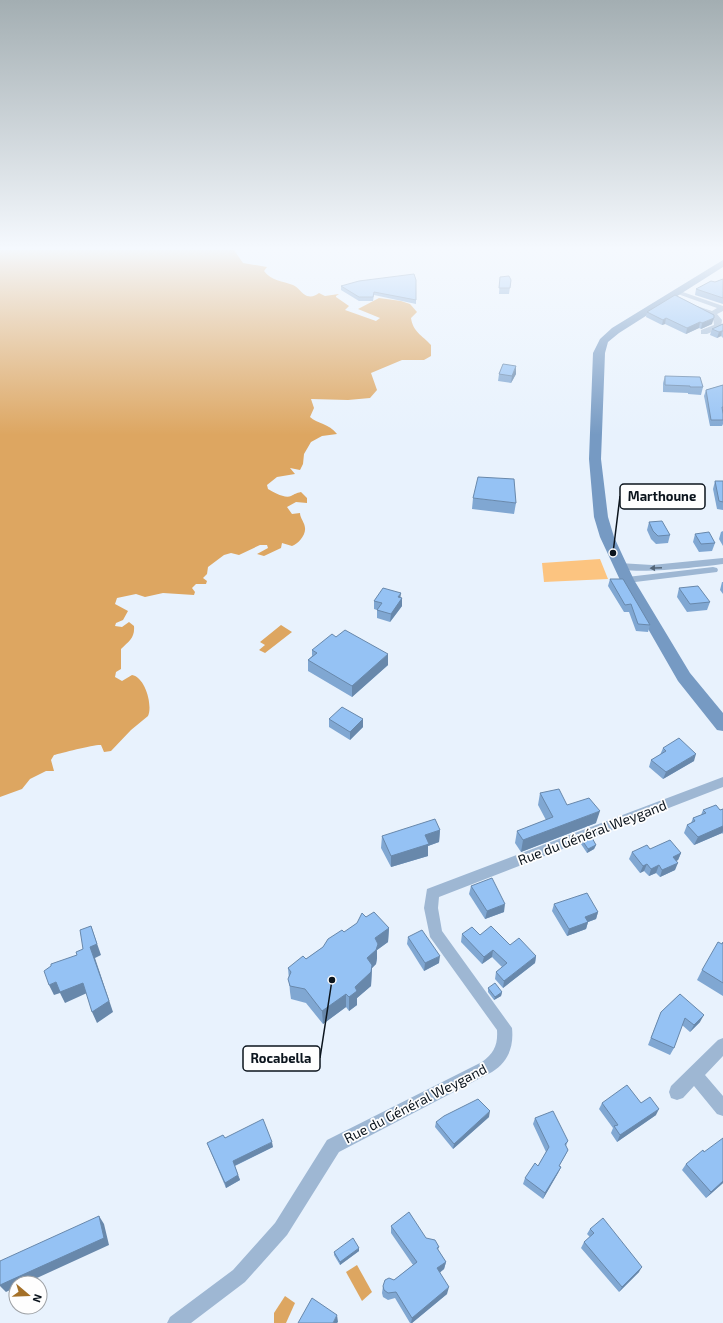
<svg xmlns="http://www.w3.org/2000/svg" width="723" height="1323" font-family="'Exo 2',sans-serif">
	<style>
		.green { fill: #fcc480 }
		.water { fill: #dda661 }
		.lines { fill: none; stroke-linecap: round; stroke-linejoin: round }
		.minor { fill: #9eb7d3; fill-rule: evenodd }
		.secondary { fill: #769ac3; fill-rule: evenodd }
		.wall { fill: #80a7d2 }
		.shaded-wall { fill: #6888ab }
		.building { fill: #95c2f4; stroke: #6888ab }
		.oneway { fill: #546678 }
		.labels { text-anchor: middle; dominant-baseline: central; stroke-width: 3.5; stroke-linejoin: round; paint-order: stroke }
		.near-street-label { font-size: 14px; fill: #0b141d; stroke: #fefefe }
		.leader { fill: none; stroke: #0b141d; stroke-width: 1.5 }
		.callout-dot { fill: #0b141d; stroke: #fefefe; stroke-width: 1.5 }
		.callout { fill: #fefefe; stroke: #0b141d; stroke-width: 1.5 }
		.callout-label { font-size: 13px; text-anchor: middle; font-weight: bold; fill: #0b141d }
	</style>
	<rect width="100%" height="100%" fill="#e8f2fd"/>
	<polygon class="green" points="600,559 608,579 544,582 542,563"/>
	<g class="water">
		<path d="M0 250H234L243 263 267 267 264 271C271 281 283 281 293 285 298 287 302 294 307 296 312 297 315 296 319 293L325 296 339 294 336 296V297L349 306 345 310 376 321 380 318 358 309 379 298 401 301 410 304 417 312 411 318C413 332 422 335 431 345V356L424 360H402L371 373 377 390 370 398 348 400 311 399 314 408 310 417C317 424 329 423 337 434L322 436 311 442 304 454 303 464 300 470 290 468 295 474 277 477 267 485 268 489C273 492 285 499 291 496 295 494 296 493 301 492L307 498V503L296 502 287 507 292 514 300 513C300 518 305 523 305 528 306 535 298 544 292 546L282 543 281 548 264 556 257 554 268 548 267 545H260L239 555 231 553 224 555 208 567 207 574 203 578 207 581 206 584H196L192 588 195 592 194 595 163 593 145 597 136 594 117 598 115 604 128 611 123 620 116 623 115 626 122 627 129 622 134 626C135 638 129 641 121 649V669L116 672 115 677 122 681 132 675C145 677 153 705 148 716L131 730 111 751 104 752 101 745C96 744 61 753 54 755L51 760 54 771H46L30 779 22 789 0 797Z"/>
		<polygon points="281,625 292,632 265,653 259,650 265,645 260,642"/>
		<polygon points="357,1265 372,1292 362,1301 346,1272"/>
		<polygon points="285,1296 295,1303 286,1323 274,1323 274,1313"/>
	</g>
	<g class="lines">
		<g class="minor">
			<path d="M677 290 723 306V311L717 314 722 320 721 328 707 334H701V330L714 325C714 311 701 314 693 308L697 306 712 311 717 308 675 293V291Z"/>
			<path d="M723 558V564C706 566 623 577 614 566L619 563 652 565Z"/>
			<polygon points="713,567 717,568 718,570 717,572 627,583 622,580 627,577"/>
			<path d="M723 777V787L439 897 438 908 442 931 512 1028C514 1047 508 1062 492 1072L339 1152 287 1235 245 1282 191 1323H167L170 1317 233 1270 275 1223 327 1140 482 1062C494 1053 498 1045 497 1030L430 937 424 908 427 889Z"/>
			<polygon points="723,1038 723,1056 705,1075 723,1096 723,1116 717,1114 694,1086 683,1098 677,1100 671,1098 669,1092 671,1086 718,1040"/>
		</g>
		<polygon class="secondary" points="723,260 723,267 619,333 608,342 605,353 601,459 608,517 614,537 634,580 690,673 723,713 723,731 717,730 678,681 620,580 600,537 594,517 589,459 593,353 600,339 612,328"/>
	</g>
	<g class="wall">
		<polygon points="500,277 511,280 509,294 499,294"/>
		<polygon points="723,279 723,304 695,295 696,289"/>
		<polygon points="416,280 416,304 374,295 373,301 359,301 341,290 341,286"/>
		<polygon points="647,312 712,324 701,329 699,328 686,334 665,324 662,325 646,317"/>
		<polygon points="723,324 723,338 721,336 717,338 710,335 712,329"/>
		<polygon points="499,374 516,374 511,383 498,381"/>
		<polygon points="665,376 703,387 701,395 688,394 688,393 663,392 663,383"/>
		<polygon points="723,385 723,424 722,426 710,426 704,396 706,390"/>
		<polygon points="715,481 723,481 723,510 717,509 713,489"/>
		<polygon points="473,498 516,503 514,514 472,509"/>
		<polygon points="649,522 670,535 668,543 656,544 651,539 647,530"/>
		<polygon points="723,531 723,546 719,539 721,532"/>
		<polygon points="695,534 715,543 712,551 699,552 693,542"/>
		<polygon points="610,579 650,625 648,632 636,631 629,612 624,612 608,586"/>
		<polygon points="722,582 723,582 723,594 720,590"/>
		<polygon points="679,588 710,602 707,610 687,612 677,597"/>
		<polygon points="401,598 402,606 390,622 377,618 377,610 374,609 374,601"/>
		<polygon points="312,650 388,665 352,697 308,671 308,660 312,656"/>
		<polygon points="329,719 363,727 350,740 329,727"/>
		<polygon points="663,748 694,761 663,779 649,767 651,760 660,755"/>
		<polygon points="540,793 596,823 521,852 515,843 517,831 546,820 538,805"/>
		<polygon points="723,809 723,834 722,833 694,845 684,833 687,825 691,823 693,818 701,815 703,810 720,810"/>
		<polygon points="440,830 439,842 428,846 428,856 391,867 381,848 382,836"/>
		<polygon points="582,840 596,845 594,849 587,853 581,844"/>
		<polygon points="650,849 681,853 678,860 676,861 675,870 660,877 656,873 649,876 644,871 640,873 629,859 632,852"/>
		<polygon points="471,886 504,912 485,919 469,894"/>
		<polygon points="554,904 598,912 596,919 588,922 586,929 567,936 552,911"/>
		<polygon points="366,917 389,928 388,942 377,950 377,958 376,964 372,968 371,986 357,998 357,1005 349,1011 346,1007 323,1024 306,1003 291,999 290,992 288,968 306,959"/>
		<polygon points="462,934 480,935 510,945 536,956 535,963 503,988 495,979 496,972 502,967 492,957 482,964 461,942"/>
		<polygon points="408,937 439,963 424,971 407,944"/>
		<polygon points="723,942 723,996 697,980 702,970"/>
		<polygon points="488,988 502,992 501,996 494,1000 488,992"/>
		<polygon points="680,994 700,1022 690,1032 682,1025 674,1048 670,1055 648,1045 661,1012"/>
		<polygon points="602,1103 641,1103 656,1115 617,1142 611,1133 613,1128 599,1109"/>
		<polygon points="489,1117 453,1149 435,1127 436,1122"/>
		<polygon points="535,1118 568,1141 566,1146 568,1150 565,1156 559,1166 561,1167 558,1173 543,1199 523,1184 525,1178 538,1166 546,1152 533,1124"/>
		<polygon points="225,1138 273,1147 235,1166 240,1180 226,1188 209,1148 207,1143"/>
		<polygon points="686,1164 723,1183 706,1198 682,1170"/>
		<polygon points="391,1226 426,1238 439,1247 438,1250 446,1262 444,1269 440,1272 447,1294 412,1323 410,1323 395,1298 388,1300 383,1297 382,1293 383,1286 394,1280 413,1265 391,1233"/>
		<polygon points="590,1229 639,1272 619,1292 581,1248 584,1242 590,1237 587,1234"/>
		<polygon points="359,1251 340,1265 334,1255 334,1252"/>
	</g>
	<g class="shaded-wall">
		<polygon points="666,318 665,324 662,325 663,320"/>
		<polygon points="714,318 712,324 701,329 702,323"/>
		<polygon points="700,322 699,328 686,334 687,328"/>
		<polygon points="722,331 721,336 717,338 719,332"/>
		<polygon points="516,366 516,374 511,383 512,376"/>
		<polygon points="401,593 400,601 402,598 402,606 390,622 391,614 398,597"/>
		<polygon points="388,654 388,665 352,697 352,686"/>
		<polygon points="363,719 363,727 350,740 350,732"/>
		<polygon points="696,754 694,761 663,779 666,772"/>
		<polygon points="600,811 596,823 521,852 523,840"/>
		<polygon points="723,826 723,831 722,833 694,845 698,837"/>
		<polygon points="440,830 439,842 428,846 428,856 391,867 391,856 425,835"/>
		<polygon points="596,845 594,849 587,853 588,849"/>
		<polygon points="681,853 678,860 670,864 673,857"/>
		<polygon points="678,863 675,870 660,877 662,870"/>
		<polygon points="647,864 644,871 640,873 643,866"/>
		<polygon points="659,865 656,873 649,876 651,869"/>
		<polygon points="505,904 504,912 485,919 487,911"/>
		<polygon points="598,912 596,919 588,922 586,929 567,936 569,929 585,917"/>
		<polygon points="91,926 101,955 95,958 113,1012 97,1023 92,1012 90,947"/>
		<polygon points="389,928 388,942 377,950 377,958 376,964 372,968 371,986 357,998 357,1005 349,1011 349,997 355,987 367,958 375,938"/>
		<polygon points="493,950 492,957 482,964 484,957"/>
		<polygon points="440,956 439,963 424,971 425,963"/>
		<polygon points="536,956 535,963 503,988 504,981"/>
		<polygon points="56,982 83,983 87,993 65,1003 60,993 54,995 49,985"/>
		<polygon points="502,992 501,996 494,1000 495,997"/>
		<polygon points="346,994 346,1007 323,1024 322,1011"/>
		<polygon points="704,1015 700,1022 690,1032 694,1025"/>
		<polygon points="659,1109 656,1115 617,1142 620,1135"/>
		<polygon points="490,1111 489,1117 453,1149 454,1144"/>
		<polygon points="272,1142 273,1147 234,1166 233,1161"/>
		<polygon points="561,1167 558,1173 543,1199 545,1193"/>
		<polygon points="238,1175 240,1180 226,1188 225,1183"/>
		<polygon points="723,1181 723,1183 706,1198 711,1192"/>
		<polygon points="99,1216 104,1224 109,1245 26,1283 16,1283 16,1287 6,1292 0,1286 0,1285"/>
		<polygon points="359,1248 359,1251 340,1265 340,1262"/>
		<polygon points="446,1262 444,1269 436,1276 437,1268"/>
		<polygon points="642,1267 639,1272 619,1292 622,1287"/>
		<polygon points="449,1287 447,1294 412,1323 411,1323 412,1318"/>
		<polygon points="337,1315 338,1322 337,1323 333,1323"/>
	</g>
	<g class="building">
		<polygon points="414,274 416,280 416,300 374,292 373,297 359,297 341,286 359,281"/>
		<polygon points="509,276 511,280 510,288 499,288 500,277"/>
		<polygon points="723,279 723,298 696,289 711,281 715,282"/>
		<polygon points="675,295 714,315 714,318 702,323 700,322 687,328 666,318 663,320 647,312"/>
		<polygon points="723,324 723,331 722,331 719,332 712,329"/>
		<polygon points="503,364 516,366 512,376 499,374"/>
		<polygon points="665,376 700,377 703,387 690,387 690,386 665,385"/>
		<polygon points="723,385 723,407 722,407 723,414 723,420 711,420 706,390"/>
		<polygon points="478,477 514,479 516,503 473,498"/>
		<polygon points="715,481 723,481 723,502 719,501"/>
		<polygon points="662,521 670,535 658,536 653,531 649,522"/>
		<polygon points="709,532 715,543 701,544 695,534"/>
		<polygon points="610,579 623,579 650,625 638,624 631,604 625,605"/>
		<polygon points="698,586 710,602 690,604 679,588"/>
		<polygon points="383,588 401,593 398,597 402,598 391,614 377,610 382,603 374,601"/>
		<polygon points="345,630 388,654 352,686 308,660 317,653 312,650 332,634 336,637"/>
		<polygon points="342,707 363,719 350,732 329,719"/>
		<polygon points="679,738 696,754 666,772 651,760 666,751 663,748"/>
		<polygon points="559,789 567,805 589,798 600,811 523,840 517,831 553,817 540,793"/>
		<polygon points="716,805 720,810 723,809 723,826 698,837 687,825 695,821 693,818 706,813 703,810"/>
		<polygon points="435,819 440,830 425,835 429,844 391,856 382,836"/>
		<polygon points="591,836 596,845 588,849 582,840"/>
		<polygon points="670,840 681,853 673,857 678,863 662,870 659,865 651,869 647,864 643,866 632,852 647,845 650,849"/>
		<polygon points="492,878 505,904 487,911 471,886"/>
		<polygon points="587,893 598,912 585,917 588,922 569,929 554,904"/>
		<polygon points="374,912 389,928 375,938 378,944 376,950 367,958 372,965 371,972 355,987 357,991 349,997 346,994 322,1011 305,989 290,986 288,979 291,972 288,968 303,956 306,959 323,947 328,939 342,930 344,932 357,923 362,913 366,917"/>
		<polygon points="91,926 97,944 90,947 109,1001 92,1012 83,983 60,992 56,982 49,985 44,971 51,966 51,964 77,955 76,952 83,949 80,930"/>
		<polygon points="491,926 510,945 519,938 536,956 504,981 496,972 507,963 493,950 484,957 462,934 472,927 480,935"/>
		<polygon points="422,930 440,956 425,963 408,937"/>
		<polygon points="718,942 722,944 723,942 723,983 702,970"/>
		<polygon points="495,983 502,992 495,997 488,988"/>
		<polygon points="680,994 704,1015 694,1025 685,1018 674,1048 651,1038 661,1012"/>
		<polygon points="627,1085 641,1103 650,1097 659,1109 620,1135 614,1126 618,1125 602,1103"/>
		<polygon points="478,1099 490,1111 454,1144 436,1122 444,1116"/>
		<polygon points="553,1111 568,1141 565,1144 568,1150 559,1166 561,1167 545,1193 525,1178 535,1163 538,1166 549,1147 535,1118"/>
		<polygon points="263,1119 272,1142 233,1161 238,1175 225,1183 207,1143 223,1135 225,1138"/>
		<polygon points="723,1138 723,1181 711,1192 686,1164 703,1150 704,1152"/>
		<polygon points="409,1212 426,1238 435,1240 439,1247 437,1248 446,1262 437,1268 449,1287 412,1318 396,1292 388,1293 384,1290 383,1286 385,1280 389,1278 394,1280 417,1262 391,1226"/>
		<polygon points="99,1216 104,1238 0,1285 0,1261"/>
		<polygon points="603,1218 642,1267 622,1287 584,1242 594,1233 590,1229"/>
		<polygon points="353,1238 359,1248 340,1262 334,1252"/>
		<polygon points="312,1298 337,1315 333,1323 298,1323"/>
	</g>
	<defs><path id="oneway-solid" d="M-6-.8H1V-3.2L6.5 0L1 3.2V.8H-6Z"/></defs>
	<use class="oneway" href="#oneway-solid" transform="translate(656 568) rotate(178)"/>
	<linearGradient id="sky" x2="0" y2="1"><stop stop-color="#a3aeb2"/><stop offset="0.57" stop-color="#f5f9fe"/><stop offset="1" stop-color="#f5f9fe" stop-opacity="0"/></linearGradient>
	<rect width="723" height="435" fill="url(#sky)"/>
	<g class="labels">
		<g class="near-street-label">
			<text transform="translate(592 832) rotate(-21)">Rue du Général Weygand</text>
			<text transform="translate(415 1103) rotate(-27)">Rue du Général Weygand</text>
		</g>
	</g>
	<path class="leader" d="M613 553L620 496M332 980L320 1058"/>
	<g class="callout-dot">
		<circle cx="613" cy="553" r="4"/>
		<circle cx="332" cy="980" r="4"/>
	</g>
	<g class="callout">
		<rect x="620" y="484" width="85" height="25" rx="4"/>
		<rect x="243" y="1046" width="77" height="25" rx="4"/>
	</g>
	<g class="callout-label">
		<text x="662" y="501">Marthoune</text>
		<text x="281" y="1063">Rocabella</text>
	</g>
	<g transform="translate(28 1295) rotate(109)"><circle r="19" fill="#fefefe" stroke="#9da0a4"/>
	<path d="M0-3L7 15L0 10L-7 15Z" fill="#a47028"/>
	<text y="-6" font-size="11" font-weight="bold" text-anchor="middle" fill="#0b141d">N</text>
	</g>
</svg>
